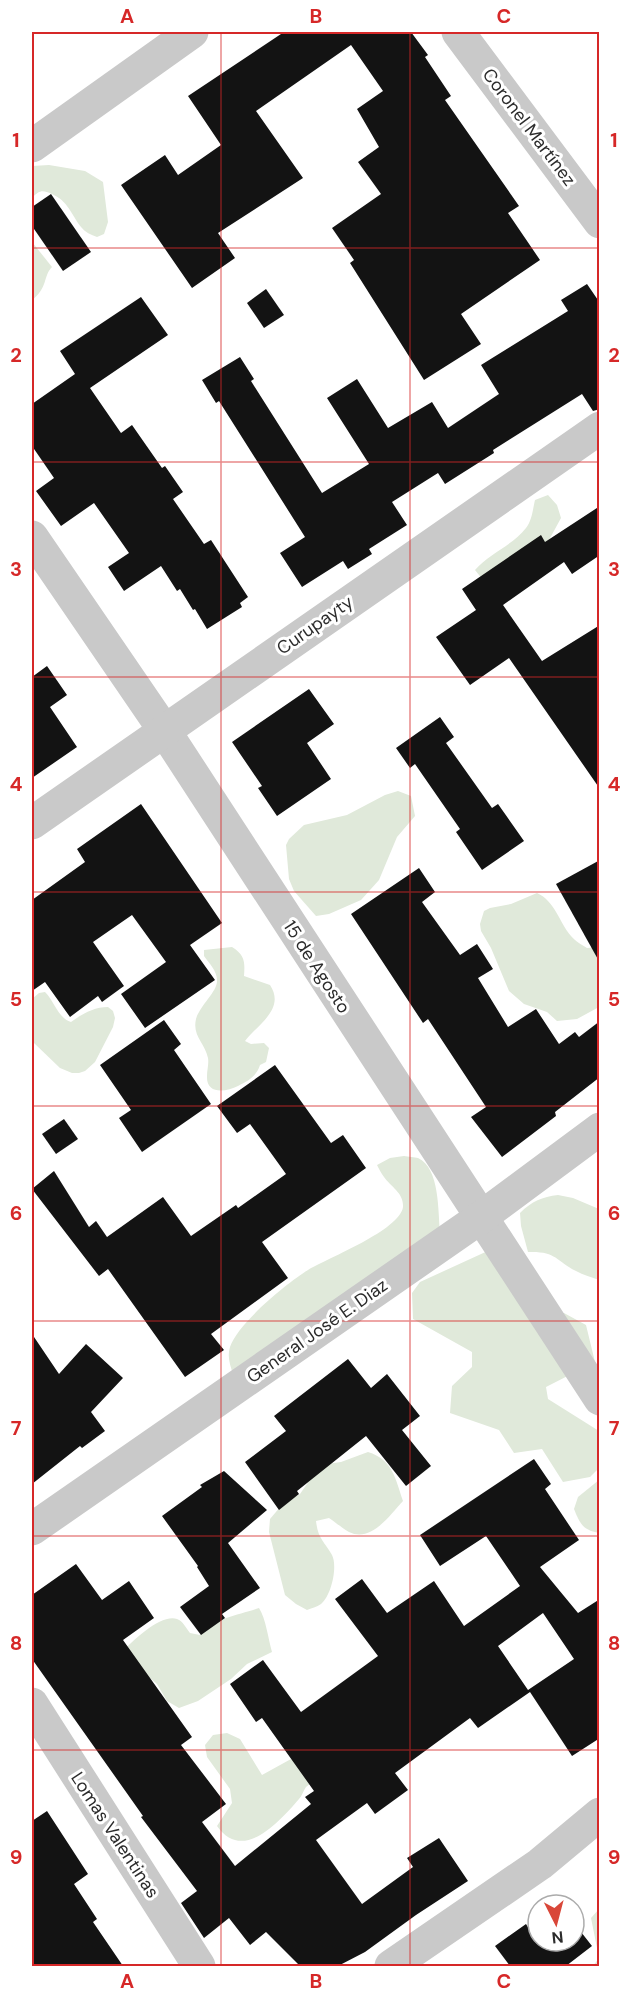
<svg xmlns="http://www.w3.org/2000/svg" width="631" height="1998" font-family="'DM Sans',sans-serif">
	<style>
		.green { fill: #e0e9da }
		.building { fill: #131313; fill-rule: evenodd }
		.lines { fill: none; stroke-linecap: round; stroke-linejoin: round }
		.minor { stroke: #c9c9c9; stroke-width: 33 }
		.grid { fill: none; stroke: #d62828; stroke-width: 1.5; stroke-opacity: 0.55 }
		.labels { text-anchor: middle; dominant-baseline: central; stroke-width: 6; stroke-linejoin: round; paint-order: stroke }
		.street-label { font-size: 18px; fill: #2c2c2c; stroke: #fff }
		.neatline { fill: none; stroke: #d62828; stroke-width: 2 }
		.grid-label { font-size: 20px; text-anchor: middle; font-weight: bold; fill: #d62828 }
	</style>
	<rect width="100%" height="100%" fill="#fff"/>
	<g class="green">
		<path d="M49 165 85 171 103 182 108 222 104 234 97 237C91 235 85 232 81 227 71 214 68 201 52 194 42 190 40 190 32 198V166Z"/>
		<path d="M32 242 52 267C43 276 48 288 32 300Z"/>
		<path d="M548 495 557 505 561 518 549 540 483 580 475 570C490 553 513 545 526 528 532 521 533 508 535 500Z"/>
		<polygon points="398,791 411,796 415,816 397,837 379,880 361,900 329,914 316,916 294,891 289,879 286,845 289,839 304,825 347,815 385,795"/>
		<path d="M537 893C555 901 559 922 571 936 575 941 582 945 587 948L599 947V1007L577 1019 557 1021 547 1012 524 1004 509 991 491 948 481 931 480 924 484 911 490 908 511 904Z"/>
		<path d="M232 947C245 955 245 962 244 976L270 985C286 1009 257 1025 245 1041L251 1044 264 1043 269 1048 266 1062 260 1065C256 1077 248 1081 238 1086 226 1092 206 1095 207 1076 207 1070 209 1064 208 1058 205 1043 192 1036 196 1019 200 1005 218 991 217 980 217 971 209 963 204 956V950Z"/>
		<path d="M45 992C54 1001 59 1019 71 1022 82 1014 94 1007 108 1007L113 1011 115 1018 113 1027 95 1062 85 1071 79 1073H72L60 1068 34 1043 32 999 39 993Z"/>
		<path d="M404 1156C408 1157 415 1157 418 1158 440 1168 438 1212 440 1232L233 1374C230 1365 227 1356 230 1347 238 1323 287 1283 308 1270 328 1258 400 1230 403 1207 404 1193 391 1187 384 1177 381 1173 379 1169 377 1165L390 1158Z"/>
		<path d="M558 1195 573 1198 599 1209V1280C592 1277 583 1275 576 1271 555 1260 556 1251 528 1252L521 1226 520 1213C532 1201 542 1197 558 1195Z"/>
		<polygon points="492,1249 525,1312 564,1313 586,1325 595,1362 546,1387 548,1399 599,1431 599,1468 590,1477 563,1482 542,1449 514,1453 499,1430 450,1413 452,1386 472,1367 472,1352 413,1319 412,1293 420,1282"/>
		<path d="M368 1452C393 1460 395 1478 403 1501 390 1515 371 1543 349 1532 342 1528 335 1522 329 1518L316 1521C318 1539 324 1541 332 1555 338 1567 331 1596 321 1604 317 1607 311 1608 307 1610L296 1604 285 1595 269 1532 270 1519 281 1506 300 1494 316 1471 327 1464 341 1462Z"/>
		<path d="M599 1480V1533C583 1530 580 1524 574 1509L578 1497Z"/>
		<path d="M259 1608C266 1619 268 1638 272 1652L247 1664 231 1679 198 1701 179 1708 167 1701 157 1684 150 1678 125 1649C135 1639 161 1614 177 1619 183 1621 186 1628 190 1633L200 1635C213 1618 240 1615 259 1608Z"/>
		<path d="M227 1733 240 1739 262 1775 291 1759 318 1780C314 1782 309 1784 306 1787 303 1791 302 1796 299 1799 279 1822 243 1863 217 1826L232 1803 230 1789 207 1757 205 1745 213 1735Z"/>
		<polygon points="599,1909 599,1966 593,1966 599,1958 591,1918"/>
	</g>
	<g class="building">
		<polygon points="284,32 411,32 428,55 425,57 451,96 445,100 519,206 508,213 540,260 461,314 481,344 424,380 350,263 354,260 332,228 381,194 358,162 379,147 357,109 383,91 351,45 256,111 303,178 218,233 235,258 192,288 121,185 165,155 178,175 221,145 188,96"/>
		<polygon points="51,194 91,252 63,271 32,226 32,207"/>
		<polygon points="587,284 600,303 600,409 593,411 582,394 493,450 494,453 445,484 438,473 392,502 407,525 369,549 372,554 348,569 343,561 302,587 280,553 305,537 219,401 216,403 202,380 240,357 254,379 251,381 322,493 369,464 327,398 357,379 388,428 432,402 448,428 499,394 481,365 568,311 561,300"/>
		<polygon points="266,289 284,315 264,328 247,303"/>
		<polygon points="141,297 168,335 90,388 121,433 132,425 162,468 165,466 183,492 173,499 204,544 211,540 248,597 240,603 242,607 207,629 195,609 193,610 180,589 177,591 161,566 124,591 108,567 129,553 94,503 61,526 36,491 54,478 32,446 32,404 75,374 60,351"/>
		<polygon points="600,506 600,555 572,574 564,562 503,605 542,661 600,625 600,789 509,658 470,685 436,637 476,610 462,589 541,535 545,542"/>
		<polygon points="47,666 67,695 50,707 77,747 32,778 32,677"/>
		<polygon points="309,689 334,724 307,743 331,779 277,816 258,788 262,786 232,742"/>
		<polygon points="440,717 454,737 446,743 492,808 498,804 524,841 482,870 456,832 460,829 415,764 410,768 396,748"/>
		<polygon points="141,804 222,923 190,945 215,980 145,1028 121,994 166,962 132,915 93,942 124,986 102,1002 98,996 70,1017 45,982 32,991 32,900 85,862 77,849"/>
		<polygon points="600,860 600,963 556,884"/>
		<polygon points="419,868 435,892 422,902 460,955 477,944 493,969 478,978 508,1027 536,1009 559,1044 575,1032 579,1037 600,1021 600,1077 555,1112 556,1116 502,1157 471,1117 486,1107 428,1019 423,1023 351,914"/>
		<polygon points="164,1020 181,1044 174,1050 211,1104 142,1152 119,1118 131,1110 100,1065"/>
		<polygon points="275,1065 331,1143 343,1135 366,1168 262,1242 288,1278 211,1334 224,1350 185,1377 108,1269 99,1276 32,1189 54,1171 89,1227 96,1221 107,1237 163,1197 191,1236 236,1205 238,1208 286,1174 250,1124 237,1133 217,1106"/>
		<polygon points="64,1119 78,1139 56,1154 42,1134"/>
		<polygon points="32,1334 59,1374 86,1344 123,1378 91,1412 105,1431 82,1448 80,1446 32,1484"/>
		<polygon points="348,1359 371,1388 387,1374 420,1416 402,1430 431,1466 406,1486 366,1436 297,1491 299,1494 279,1510 245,1462 286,1431 274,1416"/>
		<path d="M534 1459 551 1484 545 1489 579 1540 540 1567 578 1613 600 1599V1738L572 1756 530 1692 478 1728 470 1718 395 1773 408 1790 375 1814 367 1803 316 1840 362 1904 413 1867 407 1858 439 1838 468 1881 416 1915 365 1952 338 1966H300L266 1932 250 1945 229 1918 204 1938 181 1903 197 1891 141 1817 143 1816 32 1659V1595L76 1564 102 1600 129 1581 154 1618 123 1640 192 1737 181 1745 226 1804 202 1822 235 1866 311 1804 305 1797 314 1791 262 1718 256 1722 230 1684 263 1660 301 1712 378 1656 335 1599 362 1579 387 1613 434 1581 464 1626 520 1586 486 1536 440 1566 420 1535ZM543 1613 574 1659 528 1690 498 1646Z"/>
		<polygon points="224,1471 267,1510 228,1543 260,1588 222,1614 225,1618 201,1635 180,1607 209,1586 197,1567 198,1566 162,1516 202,1487 200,1485"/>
		<polygon points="47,1811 88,1874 74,1884 97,1919 93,1922 123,1966 32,1966 32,1821"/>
		<polygon points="574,1923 592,1946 566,1966 510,1966 495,1946 526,1924 531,1932 538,1927 538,1941 574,1941"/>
	</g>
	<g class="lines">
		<g class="minor">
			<polyline points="458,32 600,222"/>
			<polyline points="32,146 192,32"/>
			<polyline points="32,537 164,730 600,1399"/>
			<polyline points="32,823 600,428"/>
			<polyline points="32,1529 480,1218 600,1129"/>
			<polyline points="32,1704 199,1966"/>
			<polyline points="391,1966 540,1864 600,1814"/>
		</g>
	</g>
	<path class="grid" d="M221 32V1966M410 32V1966M32 248H600M32 462H600M32 677H600M32 892H600M32 1106H600M32 1321H600M32 1536H600M32 1750H600"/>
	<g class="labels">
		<g class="street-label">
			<text transform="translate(529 127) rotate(53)">Coronel Martínez</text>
			<text transform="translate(315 625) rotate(-35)">Curupayty</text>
			<text transform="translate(317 967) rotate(57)">15 de Agosto</text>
			<text transform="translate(317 1331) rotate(-35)">General José E. Diaz</text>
			<text transform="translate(115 1835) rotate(57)">Lomas Valentinas</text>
		</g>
	</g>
	<rect width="631" height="1998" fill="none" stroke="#ffffff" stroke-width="66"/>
	<g transform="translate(556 1923) rotate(174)"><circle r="28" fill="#ffffff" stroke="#ababab" stroke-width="1.5"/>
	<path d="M0-4.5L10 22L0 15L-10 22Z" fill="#d94739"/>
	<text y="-9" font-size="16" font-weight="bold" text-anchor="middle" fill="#2c2c2c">N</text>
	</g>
	<rect x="33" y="33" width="565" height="1932" class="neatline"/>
	<g class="grid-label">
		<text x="127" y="23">A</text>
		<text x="316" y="23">B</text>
		<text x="504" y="23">C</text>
		<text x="16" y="147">1</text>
		<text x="614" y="147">1</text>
		<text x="16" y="362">2</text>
		<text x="614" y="362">2</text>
		<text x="16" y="576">3</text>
		<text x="614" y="576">3</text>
		<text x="16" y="791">4</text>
		<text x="614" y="791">4</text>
		<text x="16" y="1006">5</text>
		<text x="614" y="1006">5</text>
		<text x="16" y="1220">6</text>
		<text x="614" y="1220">6</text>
		<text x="16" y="1435">7</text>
		<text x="614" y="1435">7</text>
		<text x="16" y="1650">8</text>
		<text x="614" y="1650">8</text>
		<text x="16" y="1864">9</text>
		<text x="614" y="1864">9</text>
		<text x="127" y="1988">A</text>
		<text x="316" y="1988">B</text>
		<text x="504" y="1988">C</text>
	</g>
</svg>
